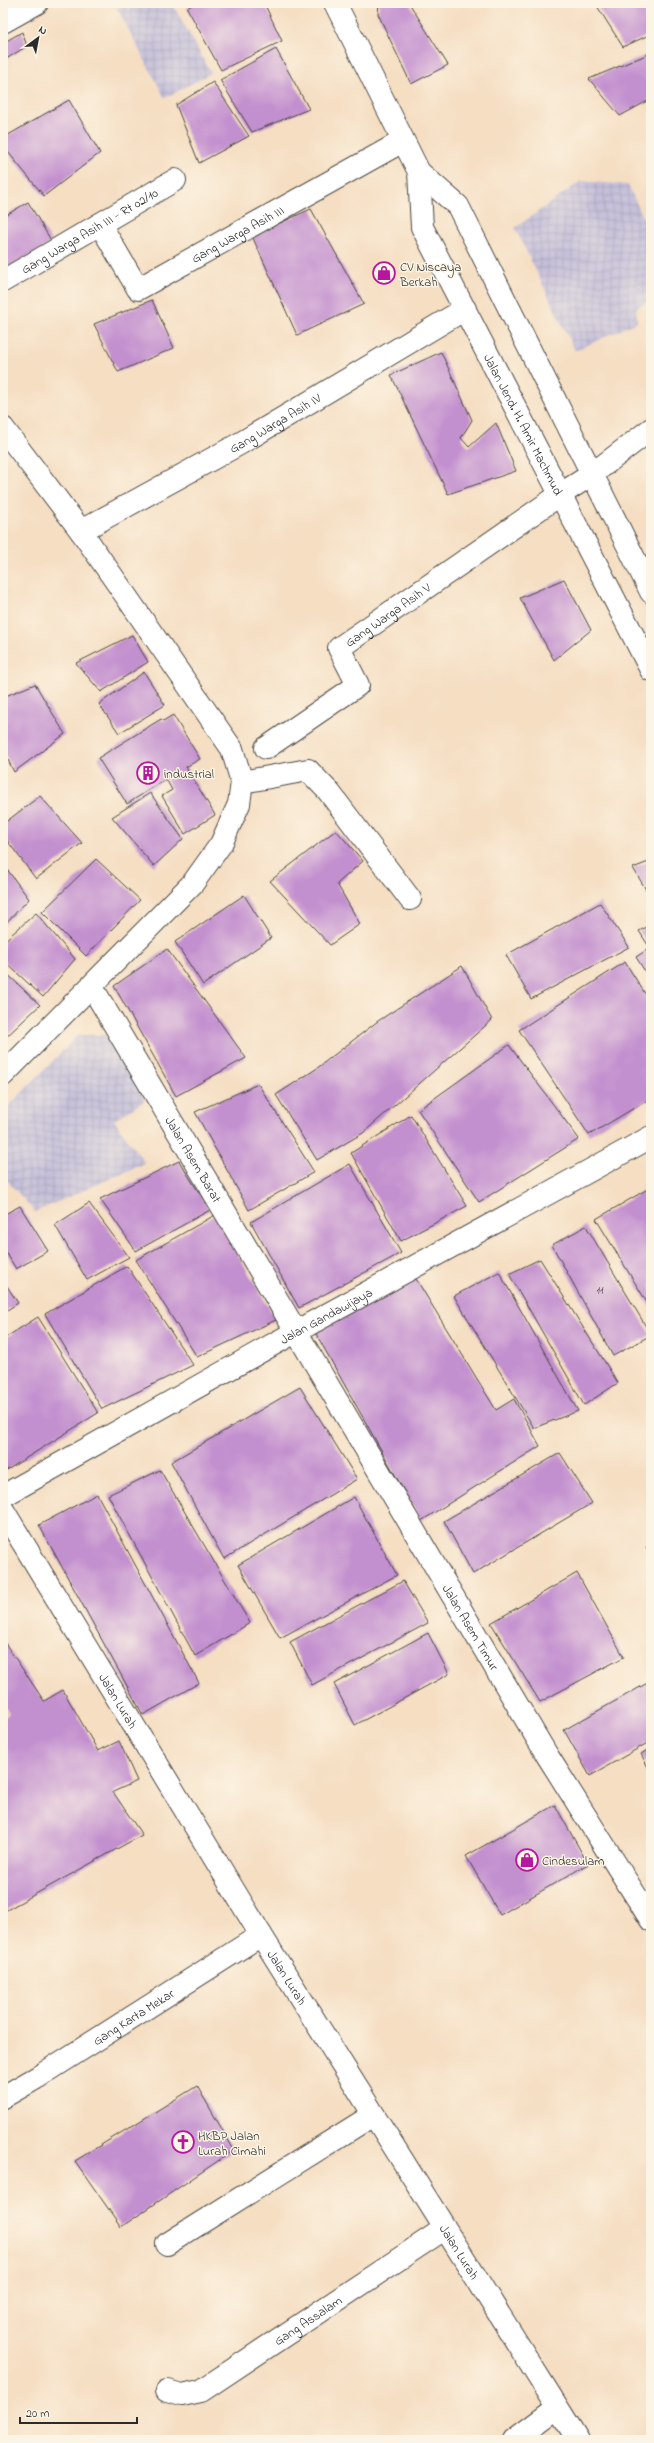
<svg xmlns="http://www.w3.org/2000/svg" width="654" height="2443" font-family="'Indie Flower',sans-serif">
  <defs>
    <pattern id="industrial-grid" width="8" height="8" patternUnits="userSpaceOnUse"><rect width="8" height="8" fill="#c5c0da"/><path d="M0 4h8M4 0v8" fill="none" stroke="#a9a5bb"/></pattern>
  </defs>
  <rect width="100%" height="100%" fill="#fcf5e5"/>
  <filter id="ink" filterUnits="userSpaceOnUse"><feTurbulence type="fractalNoise" baseFrequency=".025" numOctaves="2"/><feDisplacementMap in="SourceGraphic" scale="8" xChannelSelector="R" yChannelSelector="G"/><feConvolveMatrix kernelMatrix="1 2 1 2 8 2 1 2 1" color-interpolation-filters="sRGB"/></filter>
  <filter id="wash" filterUnits="userSpaceOnUse"><feTurbulence type="fractalNoise" baseFrequency=".012" numOctaves="4" result="noise"/><feDisplacementMap in="SourceGraphic" scale="16" xChannelSelector="R" yChannelSelector="G"/><feGaussianBlur stdDeviation="0.9" result="paint"/><feColorMatrix in="noise" values="0 0 0 0 0 0 0 0 0 0 0 0 0 0 0 0 0 1.4 0 .05"/><feComposite in="paint" operator="in"/></filter>
  <g filter="url(#wash)">
    <rect width="100%" height="100%" fill="#f5dec2"/>
    <path fill="url(#industrial-grid)" d="M126,3H172L211,73L165,98L117,8Z
      M581,181L628,185L651,234V300L636,308L637,322L575,351L515,228Z
      M78,1035H106L146,1100L114,1120L145,1163L35,1212L3,1176V1112Z"/>
    <g id="blocks">
      <path fill="#c28fcf" d="M195,3H264L282,41L221,70L187,8Z
        M379,3H409L448,65L411,84L378,14Z
        M609,3H651V34L623,47L597,6Z
        M22,32L27,46L3,61V43Z
        M276,49L309,109L252,132L220,80Z
        M651,53V99L620,116L589,79Z
        M213,82L249,136L199,163L176,105Z
        M69,100L100,153L44,196L3,146V138Z
        M28,202L52,242L3,273V217Z
        M311,209L364,304L297,335L252,236Z
        M152,300L174,348L118,372L94,324Z
        M441,352L472,420L461,438L469,447L496,423L516,471L448,494L391,375Z
        M564,579L591,630L554,660L520,598Z
        M132,635L148,662L101,692L76,663Z
        M144,672L165,705L119,733L99,704Z
        M35,684L65,734L14,772L3,750V697Z
        M173,715L200,759L186,767L215,815L185,834L162,796L172,790L166,779L127,804L98,758L161,719L163,721Z
        M150,793L183,839L154,866L112,817Z
        M40,796L82,843L36,879L3,835V824Z
        M336,830L363,861L337,884L360,924L330,945L270,881Z
        M96,859L140,900L86,956L42,912Z
        M651,861V898L633,868Z
        M3,864L29,899L3,926Z
        M244,895L271,938L203,985L175,942Z
        M600,903L629,947L531,999L506,955Z
        M36,913L75,959L43,997L3,960V942Z
        M651,925V981L636,957L650,948L639,931Z
        M167,949L246,1058L176,1096L114,986Z
        M625,962L651,1003V1098L589,1135L519,1030Z
        M462,966L492,1020L363,1133L317,1160L276,1095L316,1069L378,1021Z
        M3,970L40,1005L5,1038L3,1036Z
        M509,1045L579,1139L479,1202L418,1110Z
        M258,1084L314,1172L249,1210L195,1112Z
        M411,1115L467,1206L401,1241L351,1153Z
        M179,1161L210,1210L136,1251L100,1199Z
        M350,1164L401,1253L299,1308L251,1222Z
        M651,1187V1309L596,1219Z
        M89,1203L129,1257L87,1280L55,1225Z
        M20,1206L48,1251L16,1269L3,1247V1215Z
        M215,1215L276,1320L197,1357L136,1260Z
        M586,1226L651,1335L613,1356L552,1245Z
        M540,1259L618,1383L584,1405L509,1274Z
        M127,1266L193,1365L102,1409L45,1314Z
        M499,1272L578,1411L534,1428L454,1296Z
        M413,1274L496,1410L514,1399L540,1446L421,1521L315,1332Z
        M3,1280L18,1303L3,1313Z
        M38,1317L98,1413L7,1470L3,1464V1339Z
        M300,1387L357,1479L224,1559L171,1462Z
        M560,1453L592,1503L473,1574L444,1521Z
        M160,1470L250,1623L195,1656L108,1495Z
        M97,1494L199,1683L143,1715L39,1525Z
        M354,1497L397,1575L280,1638L238,1565Z
        M651,1544V1555L646,1547Z
        M577,1573L624,1657L540,1702L491,1623Z
        M403,1581L428,1623L312,1685L290,1642Z
        M428,1633L449,1674L355,1725L334,1684Z
        M3,1640L44,1701L63,1690L98,1751L119,1741L137,1781L113,1792L142,1835L3,1912V1718L9,1714L3,1704Z
        M651,1681V1741L590,1776L564,1730Z
        M651,1748V1773L641,1754Z
        M555,1805L588,1864L500,1915L466,1856Z
        M197,2086L234,2150L121,2227L75,2161Z"/>
    </g>
  </g>
  <g filter="url(#ink)">
    <use href="#blocks" fill-opacity="0" stroke="#494642" stroke-width="1"/>
    <g fill="none" stroke-linecap="round" stroke-linejoin="round">
      <g stroke="#494642" stroke-width="24">
        <g id="street">
          <path d="M3,22L37,3"/>
          <path id="s1" d="M100,224L138,289L403,141"/>
          <path id="s2" d="M3,281L175,180"/>
          <path d="M3,428L81,531L232,749L242,782L239,804L221,844L193,883L3,1075"/>
          <path id="s3" d="M81,531L241,443L465,309"/>
          <path id="s4" d="M266,748L358,685L339,648L561,494"/>
          <path d="M242,782L308,770L329,792L410,899"/>
          <path id="s5" d="M92,987L547,1755L651,1920"/>
          <path id="s6" d="M3,2097L38,2077L261,1935"/>
          <path d="M167,2244L373,2115"/>
          <path id="s7" d="M167,2391L182,2395L201,2391L444,2229"/>
          <path d="M514,2440L557,2408"/>
        </g>
      </g>
      <g stroke="#494642" stroke-width="24">
        <g id="secondary">
          <path id="s8" d="M3,1510L261,1935L578,2440"/>
        </g>
      </g>
      <g stroke="#494642" stroke-width="24">
        <g id="primary">
          <path d="M561,494L591,475L651,429"/>
          <path id="s9" d="M3,1496L297,1331L651,1137"/>
        </g>
      </g>
      <g stroke="#494642" stroke-width="24">
        <g id="highway">
          <path d="M335,3L419,172L458,206L651,592"/>
          <path id="s10" d="M419,172L422,227L651,670"/>
        </g>
      </g>
      <use href="#street" stroke="#fff" stroke-width="22"/>
      <use href="#secondary" stroke="#fff" stroke-width="22"/>
      <use href="#primary" stroke="#fff" stroke-width="22"/>
      <use href="#highway" stroke="#fff" stroke-width="22"/>
    </g>
  </g>
  <defs>
    <g id="shop-ring" transform="scale(1.15)"><circle r="9.5" fill="#fcf5e5" stroke="#b5179e" stroke-width="1.5"/><path d="M-5-2.5h2.3a2.7 3.5 0 0 1 5.4 0H5L5.5 6h-11ZM-1.5-2.5h3a1.5 2.3 0 0 0-3 0Z" fill="#b5179e"/></g>
    <g id="building-ring" transform="scale(1.15)"><circle r="9.5" fill="#fcf5e5" stroke="#b5179e" stroke-width="1.5"/><path d="M-4-6H4V6H1V3H-1V6H-4ZM-2.5-4.3h1.7v1.8h-1.7ZM.8-4.3h1.7v1.8H.8ZM-2.5-1h1.7V.8h-1.7ZM.8-1h1.7V.8H.8Z" fill="#b5179e"/></g>
    <g id="church-ring" transform="scale(1.15)"><circle r="9.5" fill="#fcf5e5" stroke="#b5179e" stroke-width="1.5"/><path d="M-1.2-6h2.4v3.5h3.3v2.4h-3.3V6h-2.4V-.1h-3.3v-2.4h3.3Z" fill="#b5179e"/></g>
  </defs>
  <g fill-rule="evenodd">
    <use href="#shop-ring" x="384" y="273"/>
    <use href="#building-ring" x="148" y="773"/>
    <use href="#shop-ring" x="527" y="1860"/>
    <use href="#church-ring" x="183" y="2142"/>
  </g>
  <g text-anchor="middle" stroke-width="3" stroke-linejoin="round" paint-order="stroke">
    <g font-size="11" fill="#514454">
      <text x="600" y="1294">11</text>
    </g>
    <g font-size="13" fill="#2b2b2b" stroke="#fcf5e5">
      <text dy="5" stroke="none"><textPath href="#s2" startOffset="100">Gang Warga Asih III - Rt 02/10</textPath></text>
      <text dy="5" stroke="none"><textPath href="#s1" startOffset="189">Gang Warga Asih III</textPath></text>
      <text dy="5" stroke="none"><textPath href="#s3" startOffset="222">Gang Warga Asih IV</textPath></text>
      <text dy="5" stroke="none"><textPath href="#s10" startOffset="277">Jalan Jend. H. Amir Machmud</textPath></text>
      <text dy="5" stroke="none"><textPath href="#s4" startOffset="212">Gang Warga Asih V</textPath></text>
      <text dy="5" stroke="none"><textPath href="#s5" startOffset="200">Jalan Asem Barat</textPath></text>
      <text dy="5" stroke="none"><textPath href="#s9" startOffset="370">Jalan Gandawijaya</textPath></text>
      <text dy="5" stroke="none"><textPath href="#s5" startOffset="744">Jalan Asem Timur</textPath></text>
      <text dy="5" stroke="none"><textPath href="#s8" startOffset="223">Jalan Lurah</textPath></text>
      <text dy="5" stroke="none"><textPath href="#s8" startOffset="547">Jalan Lurah</textPath></text>
      <text dy="5" stroke="none"><textPath href="#s6" startOffset="153">Gang Karta Mekar</textPath></text>
      <text dy="5" stroke="none"><textPath href="#s8" startOffset="871">Jalan Lurah</textPath></text>
      <text dy="5" stroke="none"><textPath href="#s7" startOffset="163">Gang Assalam</textPath></text>
    </g>
    <g font-size="13" fill="#2b2b2b" stroke="#fcf5e5" text-anchor="start">
      <text x="400" y="271">CV Niscaya<tspan x="400" dy="15">Berkah</tspan></text>
      <text x="164" y="778">industrial</text>
      <text x="542" y="1865">Cindesulam</text>
      <text x="198" y="2140">HKBP Jalan<tspan x="198" dy="15">Lurah Cimahi</tspan></text>
    </g>
  </g>
  <rect width="654" height="2443" fill="none" stroke="#fcf5e5" stroke-width="16"/>
  <g transform="translate(38 38) rotate(32)" stroke="#fcf5e5" stroke-width="3" paint-order="stroke">
  <path d="M0-3L7 15L0 10L-7 15Z" fill="#2b2b2b"/>
  <text y="-6" font-size="11" font-weight="bold" text-anchor="middle" fill="#2b2b2b">N</text>
  </g>
  <path d="M20 2417v6h117v-6" fill="none" stroke="#2b2b2b" stroke-width="2"/>
  <text x="26" y="2417" font-size="12" fill="#2b2b2b" stroke="#fcf5e5" stroke-width="3" paint-order="stroke">20 m</text>
</svg>
